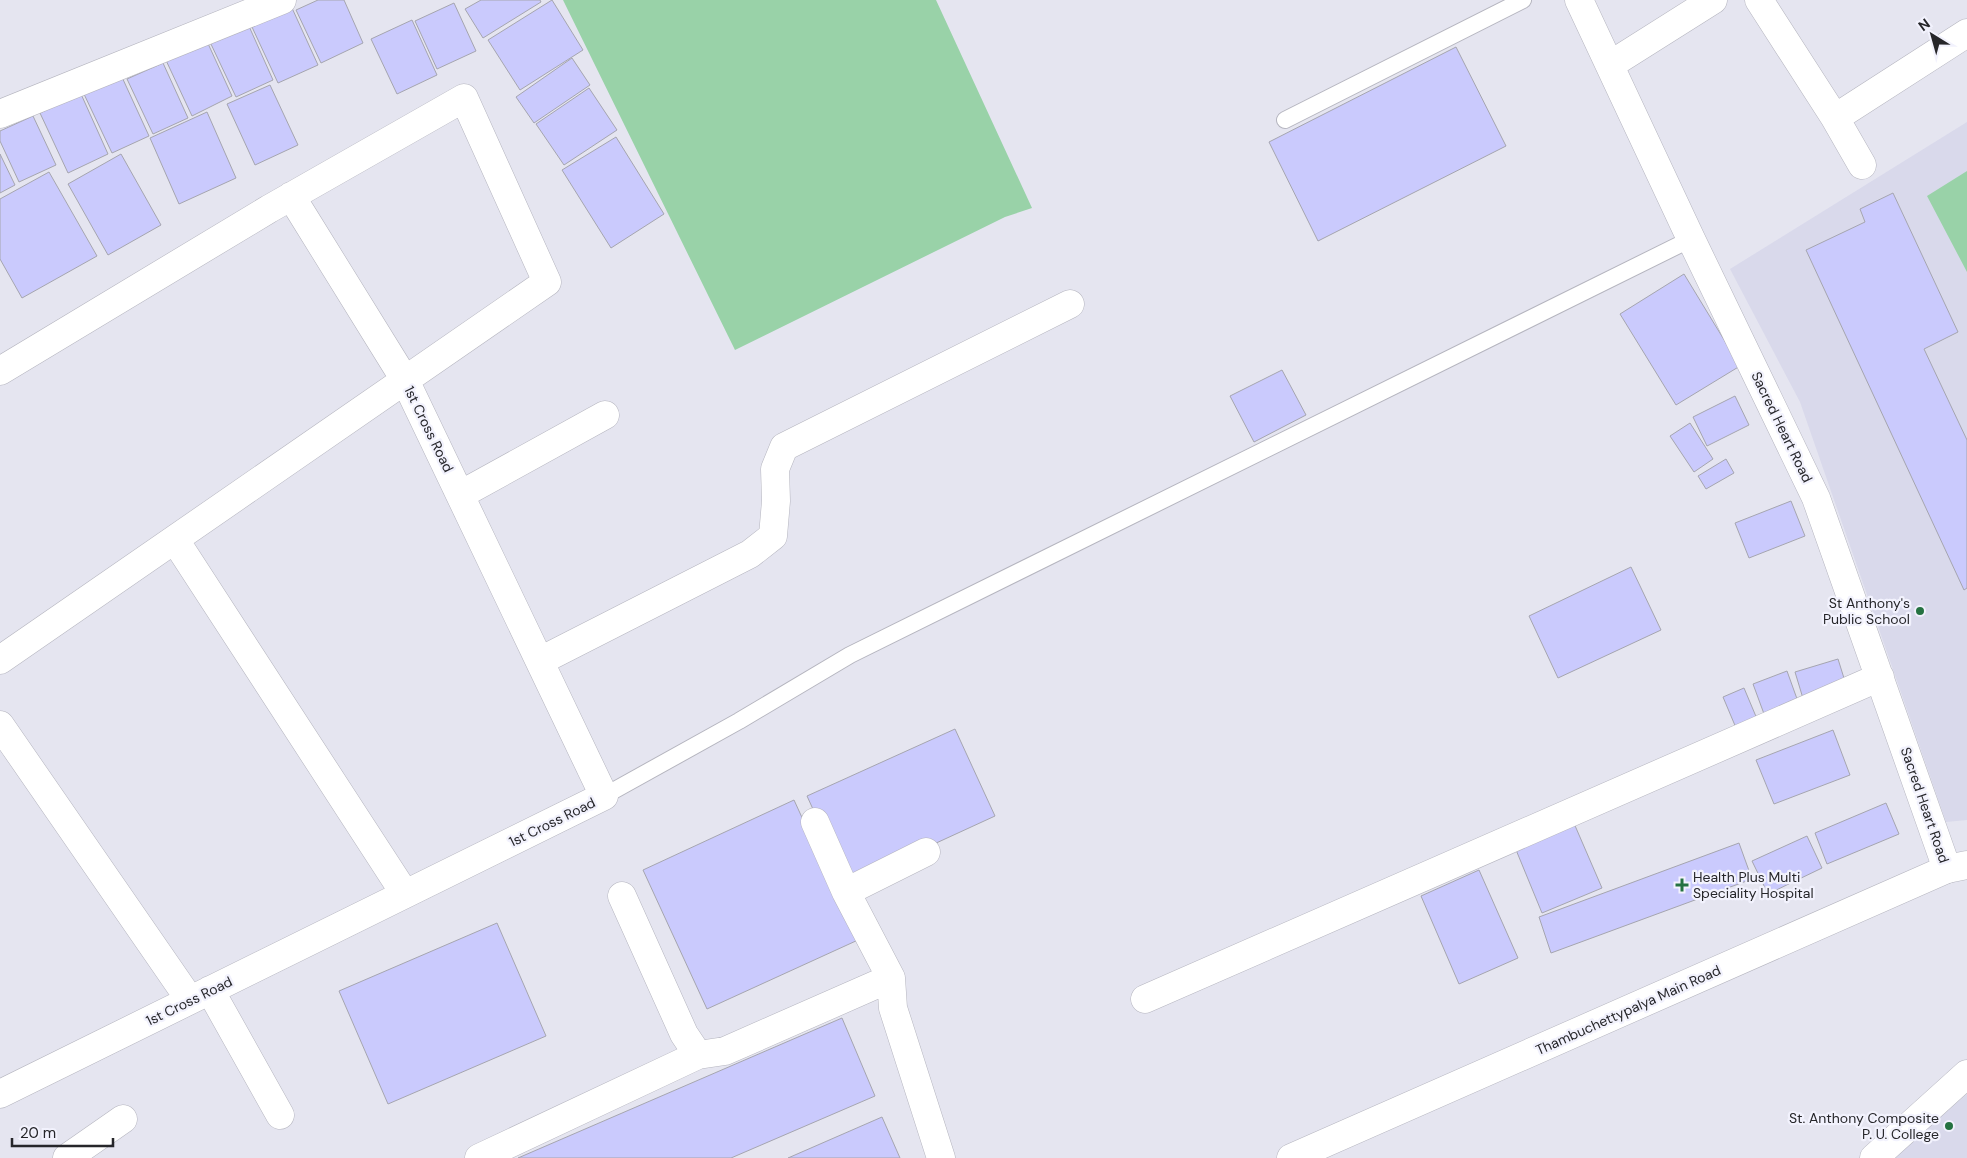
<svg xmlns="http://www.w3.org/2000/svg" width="1967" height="1158" font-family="'DM Sans',sans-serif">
  <rect width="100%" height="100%" fill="#e5e5f0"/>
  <path fill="#d9d9eb" d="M1967,122V820L1946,822L1800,402L1730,269Z
    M1967,1094V1158H1894Z"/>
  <path fill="#99d2a8" d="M563,0H936L1032,208L1005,217L735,350Z
    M1967,171V272L1927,196Z"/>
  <path fill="#cacafd" stroke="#a5a5af" d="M318,0H344L363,43L321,63L296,10Z
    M481,0H540L541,2L483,38L465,9Z
    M552,0L583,50L520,90L488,40Z
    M454,3L476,51L437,69L415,21Z
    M292,8L318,65L278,83L252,27Z
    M412,20L437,75L397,94L371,39Z
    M248,24L273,80L236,97L210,42Z
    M205,37L232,96L192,116L164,56Z
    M1456,47L1506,146L1318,241L1269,142Z
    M572,58L590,85L534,123L516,97Z
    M163,63L188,118L153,134L127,79Z
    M121,75L149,136L112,153L83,92Z
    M270,85L298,145L255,165L227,104Z
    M589,88L617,130L564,165L536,124Z
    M81,94L108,154L68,173L40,113Z
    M207,112L236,178L179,204L150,138Z
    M33,116L56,165L19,182L0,141V131Z
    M616,137L664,214L611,248L562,170Z
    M0,154L15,185L0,193Z
    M121,154L161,225L108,255L68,184Z
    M49,172L97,256L22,298L0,259V199Z
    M1893,193L1958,332L1924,349L1967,440V588L1964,590L1806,250L1865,222L1860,209Z
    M1684,274L1740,366L1676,405L1620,314Z
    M1282,370L1306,415L1254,442L1230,396Z
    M1735,396L1749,425L1707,446L1693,417Z
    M1690,423L1713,459L1694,472L1670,436Z
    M1726,459L1734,473L1706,489L1698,476Z
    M1791,501L1805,536L1749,558L1735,523Z
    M1631,567L1661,630L1558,678L1529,616Z
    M1838,659L1848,691L1805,705L1795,672Z
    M1787,671L1801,710L1767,722L1753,684Z
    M1744,688L1760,726L1739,735L1723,697Z
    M955,729L995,816L847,884L807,796Z
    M1833,730L1850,775L1774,804L1756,760Z
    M794,800L858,940L707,1009L643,870Z
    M1886,803L1899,834L1827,864L1815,833Z
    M1573,821L1602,888L1542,913L1514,845Z
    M1807,836L1822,868L1768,894L1752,861Z
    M1739,843L1752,879L1551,953L1539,917Z
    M1479,870L1518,958L1459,984L1421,896Z
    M497,923L546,1036L388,1104L339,991Z
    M842,1018L875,1096L731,1158H518Z
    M882,1117L900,1158H788Z"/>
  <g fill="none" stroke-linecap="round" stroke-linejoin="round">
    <g stroke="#b5b5bf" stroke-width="18">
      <path id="lane" d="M1285,120L1523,0
        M604,796L739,721L850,655L1691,239"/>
    </g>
    <g stroke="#b5b5bf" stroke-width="29">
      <path id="street" d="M1579,0L1691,239L1816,498L1947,869
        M1759,0L1835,118L1967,33
        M1610,65L1713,0
        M0,114L282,0
        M1835,118L1862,165
        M0,371L269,209L464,98L547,282L0,660
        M460,495L605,415
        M175,540L405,894
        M540,661L750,554L773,536L776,501L775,469L784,447L1070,304
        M0,725L190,1000
        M815,822L846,892L891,978L893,1008L941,1158
        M846,892L926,852
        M622,896L684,1034L698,1055
        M210,990L280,1115
        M1145,999L1880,677
        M0,1094L604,796L405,380L291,196
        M67,1158L123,1119
        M479,1158L698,1055L725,1051L891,978
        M1874,1158L1967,1074"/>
    </g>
    <g stroke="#b5b5bf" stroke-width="29">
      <path id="secondary" d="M1291,1158L1947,869L1967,865"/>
    </g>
    <use href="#lane" stroke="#fff" stroke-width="16"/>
    <use href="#street" stroke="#fff" stroke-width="28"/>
    <use href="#secondary" stroke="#fff" stroke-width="28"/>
  </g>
  <g fill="#257241" stroke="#f2f2fd" stroke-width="2">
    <circle cx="1920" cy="611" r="5"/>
    <path d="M1679.5 877.5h5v5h5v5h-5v5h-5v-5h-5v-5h5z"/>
    <circle cx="1949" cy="1126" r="5"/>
  </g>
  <g text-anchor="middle" stroke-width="4.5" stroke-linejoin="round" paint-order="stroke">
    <g font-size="14" fill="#26262a" stroke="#f2f2fd">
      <text transform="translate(1782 427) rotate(64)" y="5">Sacred Heart Road</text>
      <text transform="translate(429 429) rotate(64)" y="5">1st Cross Road</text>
      <text transform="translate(1925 805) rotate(71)" y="5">Sacred Heart Road</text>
      <text transform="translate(552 822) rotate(-26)" y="5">1st Cross Road</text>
      <text transform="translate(189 1001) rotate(-26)" y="5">1st Cross Road</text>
      <text transform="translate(1628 1010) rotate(-24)" y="5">Thambuchettypalya Main Road</text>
    </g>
    <g font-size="14" fill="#26262a" stroke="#f2f2fd" text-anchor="end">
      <text x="1910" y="608">St Anthony's<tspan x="1910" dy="16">Public School</tspan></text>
      <text x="1693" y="882" text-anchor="start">Health Plus Multi<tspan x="1693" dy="16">Speciality Hospital</tspan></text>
      <text x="1939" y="1123">St. Anthony Composite<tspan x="1939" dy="16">P. U. College</tspan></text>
    </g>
  </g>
  <g transform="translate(1932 35) rotate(323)" stroke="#f2f2fd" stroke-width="4" paint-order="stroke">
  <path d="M0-4L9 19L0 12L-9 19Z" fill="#26262a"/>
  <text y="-8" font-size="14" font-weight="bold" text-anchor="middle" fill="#26262a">N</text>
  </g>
  <path d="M12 1138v8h101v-8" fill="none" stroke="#26262a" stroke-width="2.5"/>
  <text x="20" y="1138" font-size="15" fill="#26262a" stroke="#f2f2fd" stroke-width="4" paint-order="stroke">20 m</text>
</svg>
